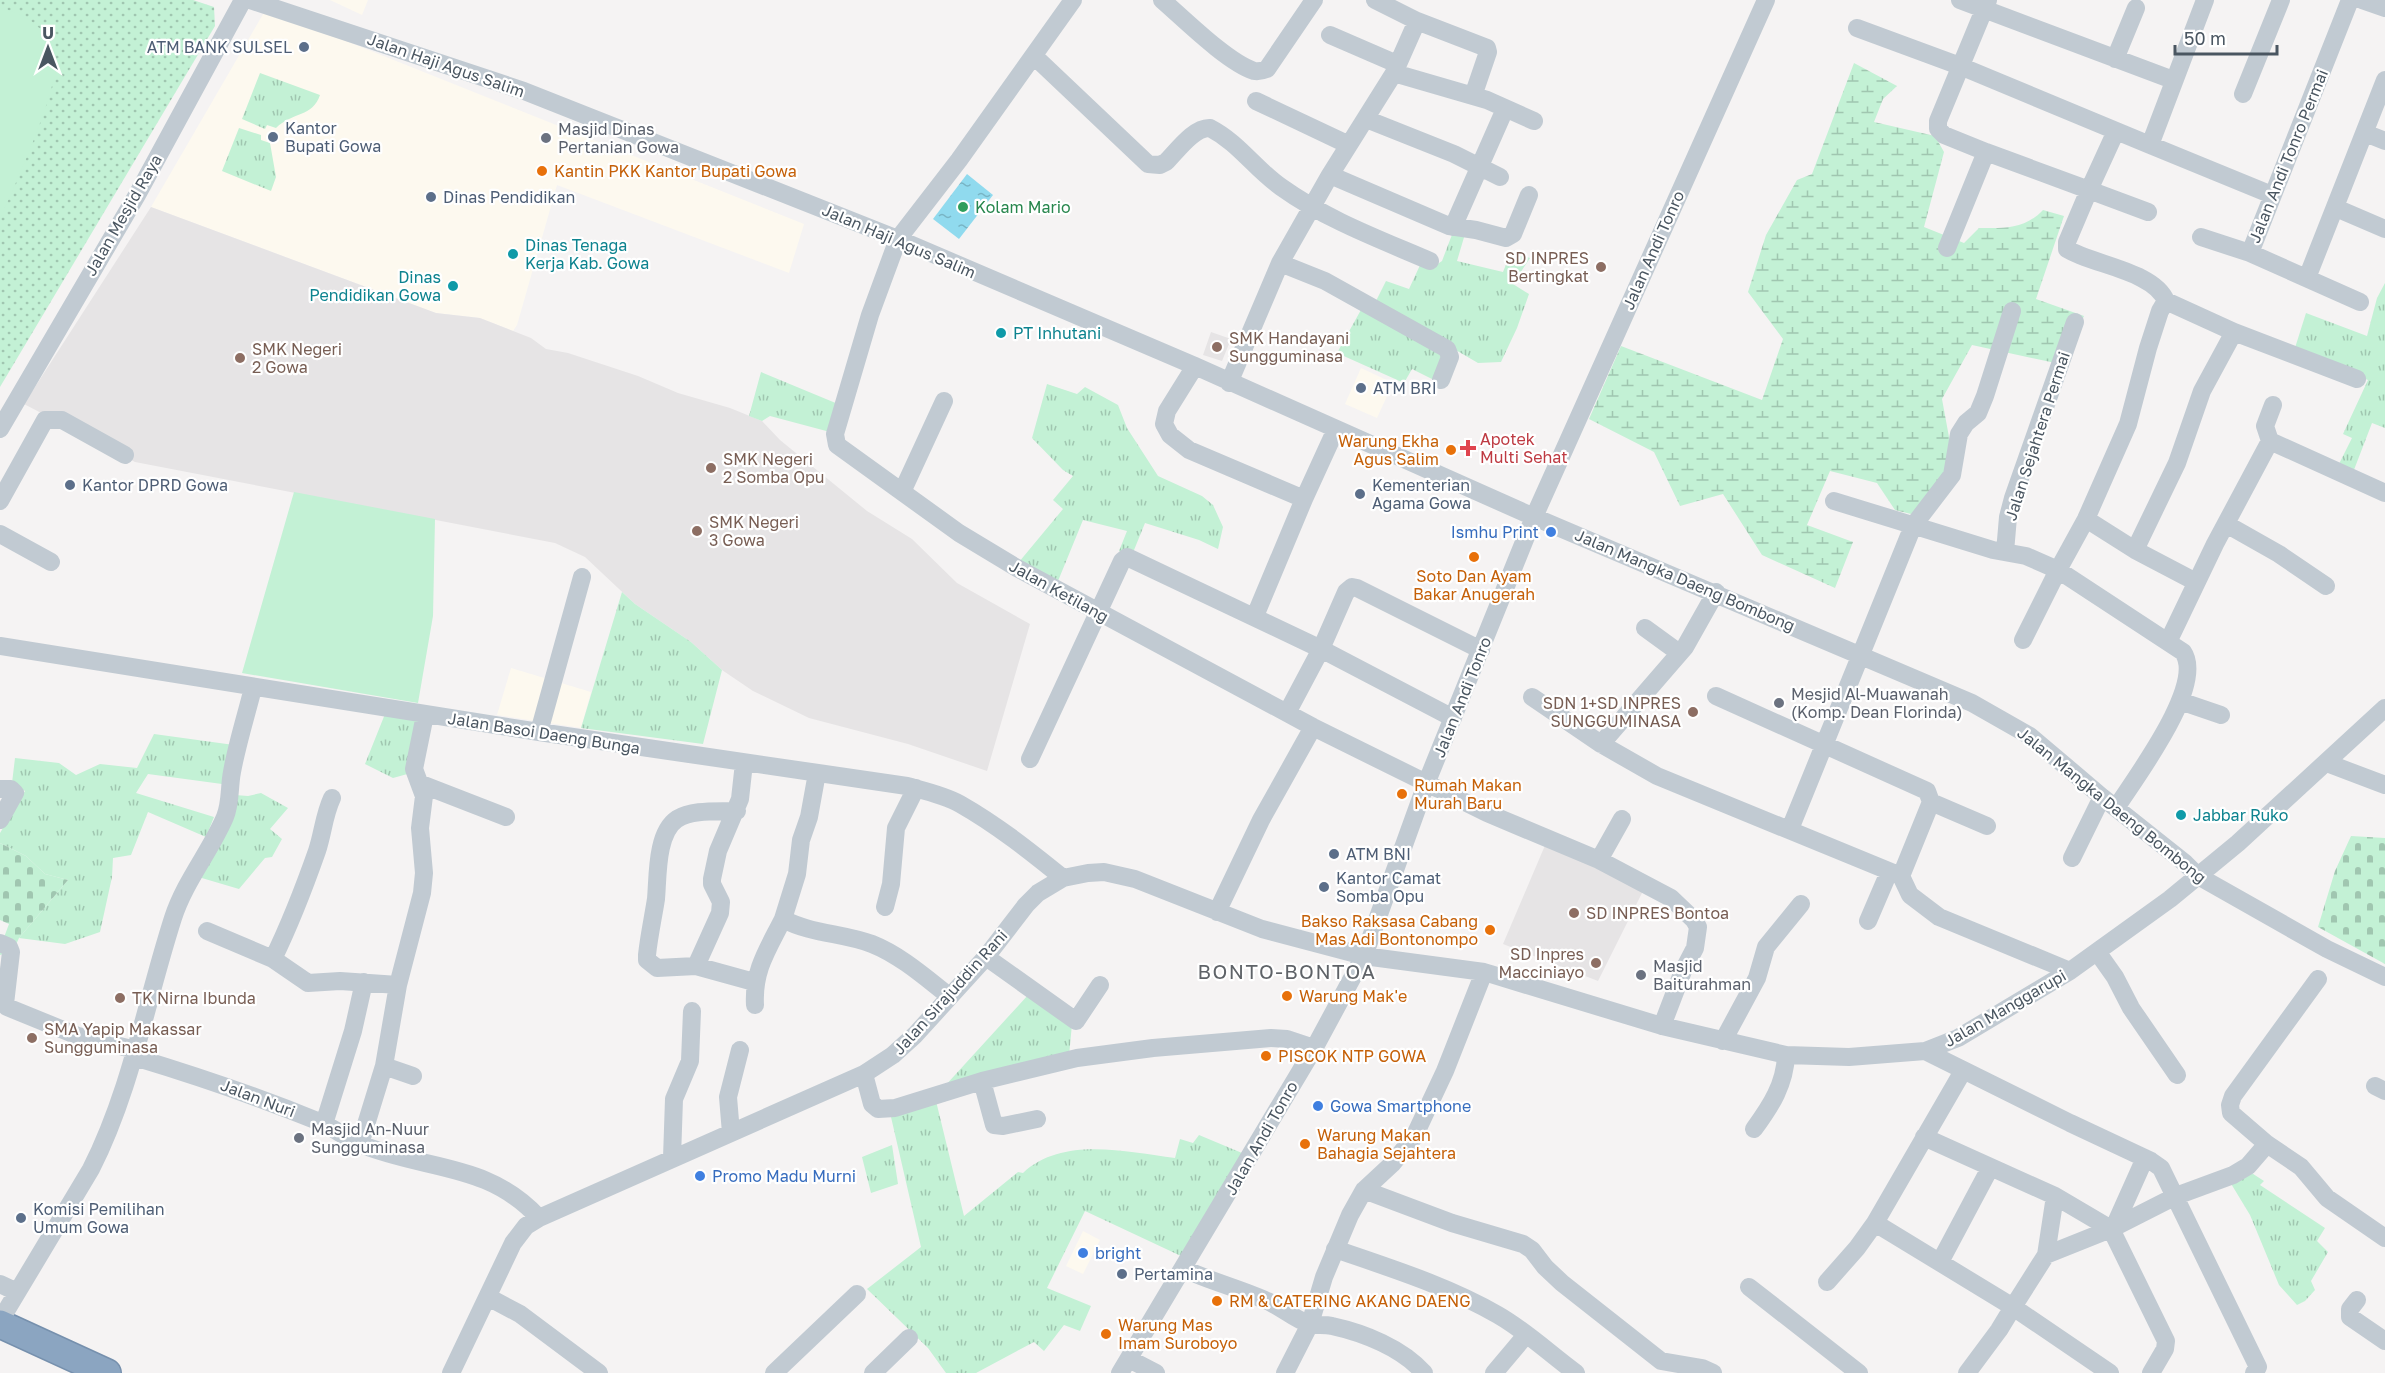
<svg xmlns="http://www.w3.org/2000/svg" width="2385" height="1373" font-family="'Golos Text',sans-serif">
  <defs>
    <pattern id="grass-tufts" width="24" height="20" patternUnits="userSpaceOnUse" patternTransform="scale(1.5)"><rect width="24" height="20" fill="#c3f1d5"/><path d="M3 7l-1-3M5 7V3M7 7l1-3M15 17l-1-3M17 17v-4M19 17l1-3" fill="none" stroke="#a0c6b0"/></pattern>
    <pattern id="wetland-marsh" width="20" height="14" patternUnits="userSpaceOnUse" patternTransform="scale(1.5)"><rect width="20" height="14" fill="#c3f1d5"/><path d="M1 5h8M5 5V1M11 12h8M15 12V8" fill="none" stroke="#a0c6b0"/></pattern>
    <pattern id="cemetery-stones" width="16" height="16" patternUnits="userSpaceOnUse" patternTransform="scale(1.5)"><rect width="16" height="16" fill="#c3f1d5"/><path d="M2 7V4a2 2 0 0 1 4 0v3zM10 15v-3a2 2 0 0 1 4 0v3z" fill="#a0c6b0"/></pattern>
    <pattern id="park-dots" width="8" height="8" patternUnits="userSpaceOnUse" patternTransform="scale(1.5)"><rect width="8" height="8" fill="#c3f1d5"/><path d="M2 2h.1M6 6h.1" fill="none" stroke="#a0c6b0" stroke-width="1.8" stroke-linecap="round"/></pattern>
    <pattern id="water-ripples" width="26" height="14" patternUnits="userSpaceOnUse" patternTransform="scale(1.5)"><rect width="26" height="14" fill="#90daee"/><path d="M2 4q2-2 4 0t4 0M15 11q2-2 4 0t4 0" fill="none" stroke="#78b4c4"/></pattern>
  </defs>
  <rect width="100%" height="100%" fill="#f5f3f3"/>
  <path fill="#fdf9ef" d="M330,0H368L362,15Z
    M266,9L804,224L789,273L557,185L517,325L513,331L480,318L436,313L151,207Z
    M1361,368L1393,383L1377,418L1345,404Z
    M511,668L591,692L581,728L497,715Z
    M1083,1231L1100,1240L1083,1274L1066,1266Z"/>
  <path fill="#e6e4e5" d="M151,207L436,313L480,318L531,338L546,349L568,353L638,376L678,393L730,408L762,421L780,440L867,511L912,539L957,583L1030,624L987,771L908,744L809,718L753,691L722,670L691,642L635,604L585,557L555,543L135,462L24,404Z
    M1211,332L1231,339L1222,361L1203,355Z
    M1549,836L1647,883L1598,981L1503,944Z"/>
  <path fill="url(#grass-tufts)" d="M260,73L320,95C313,117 292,112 276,128L267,125L265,129L242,119Z
    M239,128L261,135V140L270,143L276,177L271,191L222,171Z
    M1453,232L1465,234L1457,261L1503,272L1511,252L1530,258L1513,284L1529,294L1517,328L1501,362L1478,363L1375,303L1386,281L1409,289L1421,263L1433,267L1442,261Z
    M2385,283V428L2372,423L2352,475L2337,468L2352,438L2343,434L2368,380L2294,351L2306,313L2367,336L2377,298Z
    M1362,308L1445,354L1434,380L1412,369L1404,383L1337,353Z
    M761,372L838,404L830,432L770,416L762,421L749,416Z
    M1047,384L1077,394L1085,387L1118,405L1127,428L1158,476L1202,496L1213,505L1223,527L1218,549L1199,540L1145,523L1132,555L1119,551L1127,531L1083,520L1058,581L1019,562L1063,509L1053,500L1073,476L1063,470L1032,438Z
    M622,592L635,604L691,642L722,670L703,744L581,728Z
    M385,714L421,717L411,773L393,778L365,764Z
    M154,734L234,745L222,784L148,774L136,793L214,817L206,837L148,812L131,855L113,858L112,877L100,932L65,944L19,938L68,880L45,874L26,856L0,843V833L25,791L12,783L15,758L59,763L76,775L100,764L137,768Z
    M261,793L288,808L270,829L282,839L272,857L265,858L239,889L195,876L235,795L248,796Z
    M1028,995L1072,1024L1069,1056L944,1087Z
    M936,1101L964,1216L1018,1172L1023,1173C1063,1136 1126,1152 1175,1158L1180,1139L1193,1143L1199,1135L1242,1153L1181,1256L1085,1211L1047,1288L1091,1306L1080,1331L1064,1325L1044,1351L1034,1342L976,1373H946L928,1348L867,1289L921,1247L891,1117Z
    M892,1145L898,1184L871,1193L862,1157Z
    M2247,1170L2264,1181L2260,1185L2325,1228L2317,1241L2328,1252L2311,1281L2315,1290L2305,1301L2297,1305L2279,1285L2250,1215L2230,1182Z"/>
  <path fill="url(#wetland-marsh)" d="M1854,63L1897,86L1883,99L1874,122L1935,136L1944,152L1924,227L1964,243L1979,228C2004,228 2024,230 2043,210L2064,216L2036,299L2084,316L2060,364L1972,345L1942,399L1956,475L1911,514L1895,510L1877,483L1830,471L1807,525L1853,542L1835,588L1762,555L1723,494L1680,506L1654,452L1589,419L1621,346L1762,400L1783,339L1748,292L1766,235L1797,180L1812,174Z"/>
  <path fill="url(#cemetery-stones)" d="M2351,836L2385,838V964L2318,927L2335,871Z
    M0,843L26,856L45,874L68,880L19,938L13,951L0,955V948L9,924L0,920Z"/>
  <path fill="url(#park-dots)" d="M0,0H193L214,7L215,26L0,387Z"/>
  <path fill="#c3f1d5" d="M0,8C24,13 47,28 55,53C64,79 13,190 0,219Z
    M294,492L435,519L433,616L418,703L242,673Z"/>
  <path fill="url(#water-ripples)" d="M967,174L993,195L959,239L933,219Z"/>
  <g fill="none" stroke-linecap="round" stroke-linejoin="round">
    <g stroke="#7690ad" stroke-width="30">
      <path id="highway" d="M0,1324L107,1373"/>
    </g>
    <path stroke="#c1cad2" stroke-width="18" d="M250,0L524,91L898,239L1195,366L1534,517L1972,703L2030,736L2102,797L2185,863L2198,876L2327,949L2385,977
      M1073,0L959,160L898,239L870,315L835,434L837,445L959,533L1017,568L1313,727L1487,813L1599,860L1671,898L1694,920L1698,927L1695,948L1683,971L1662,1026
      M1162,0C1184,19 1227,62 1254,71C1259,72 1262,71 1267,69L1314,0
      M1960,0L2173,80
      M1988,0L1938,121V129L1944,135L1986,152L2089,190L2116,131
      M2350,0L2250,253L2360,302
      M2362,0L2385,8
      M1417,21L1487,48L1488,52L1473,96
      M1857,28L1960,66L2150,145L2205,0
      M1330,35L1397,64
      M1034,56L1148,164L1160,165L1166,162C1177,151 1194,127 1210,128C1239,143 1255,169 1281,187C1327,220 1379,239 1430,261
      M2115,59L2136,8
      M1394,73L1487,100L1534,121
      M2243,94L2281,0
      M1256,101L1349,145
      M1366,119L1454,154L1500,177
      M2365,133L2385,141
      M2150,145L2272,195
      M1330,175L1449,226L1476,230L1506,238L1513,234L1529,195
      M2336,208L2385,229
      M2148,212L2089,190L2067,242V249C2093,265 2154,271 2166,301
      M1453,227L1505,109
      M2201,237L2250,253
      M1947,248L1986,152
      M1280,263L1325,281L1447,349L1450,357L1441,380
      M2307,278L2385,80
      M2234,332L2357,379
      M1195,366L1167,411L1164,424L1170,435L1189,450L1304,499
      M1229,383L1280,263L1330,175L1394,73L1417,21L1375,0
      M0,429L137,195L243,0
      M2270,441L2265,426L2273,405
      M902,492L944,401
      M0,501L45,420H62L125,455
      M1834,501L1993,550L2026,556L2058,570L2023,640
      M2086,519L2135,550L2196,582
      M2226,524L2279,554L2326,586
      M0,534L51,562
      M2005,552L2008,517L2013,498L2075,322
      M1255,616L1304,499L1336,429
      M1645,628L1678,652
      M2168,642L2215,544L2270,441L2385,493
      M0,646L539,732L907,786C925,791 944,795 960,804C997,825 1031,852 1063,878
      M1716,696L1927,791L1931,802L1901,876
      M1532,697L1601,744L1657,776L1901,876L1910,895L1939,917L2070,971
      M2180,701L2221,715
      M1287,713L1321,649L1346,592L1352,587L1357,588L1481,650
      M539,732L582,577
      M1601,744L1685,647L1716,592
      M1030,759L1122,561L1127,557L1321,649L1453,718
      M2327,763L2385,785
      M817,773L809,817L801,840L797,874L783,919C811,934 843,933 872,944C900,955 926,978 949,996
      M421,784L506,817
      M0,789H11L15,793L0,820
      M1931,802L1987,826
      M2116,808C2135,778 2206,685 2183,652L2058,570L2086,519L2128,424L2148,348L2160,311L2166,301L2234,332L2202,391L2177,463L2135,550
      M737,811C719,812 693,809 677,819C656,833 658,877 656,899C653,918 649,936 647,955V960L657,968L696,966L754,982
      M1790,829L1913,526L1952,475L1959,434L1966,423L1978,413L1985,396L2012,311
      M2072,858L2102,797
      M1599,860L1622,819
      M885,907L891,884L896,828L916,788
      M1217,912L1261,820L1313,727
      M1868,921L1889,872
      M207,931L273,959L308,983L340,981L398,985
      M0,943L9,947L11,952L5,1004L7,1007L78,1036L136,1050
      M2098,953L2115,977L2131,1008L2177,1075
      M986,957L1076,1021L1100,985
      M273,959C290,924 304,888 317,851C323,833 324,815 332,798
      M696,966L720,913L721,902L712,884V879L718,851L740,799L744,763
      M2318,979L2233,1096L2230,1105L2231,1113L2267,1144L2301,1167L2327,1198L2385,1238
      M755,1005C753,970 768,949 783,919
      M1723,1041L1757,978L1766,947L1801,904
      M1925,1051L2070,1123L2151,1161L2161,1168L2258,1367L2254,1373
      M134,1057C197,1076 259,1097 320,1122C334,1128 346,1138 360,1144C426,1171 488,1162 539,1218
      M384,1066L413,1076
      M1963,1071L1875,1223L2013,1307L2046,1255
      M864,1074L872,1104L878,1109L895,1108L982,1081L994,1125L1003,1126L1037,1119
      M982,1081L1077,1058L1153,1048L1271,1038L1287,1039L1314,1048
      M2375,1086L2385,1091
      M324,1124L353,1031L364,982
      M1754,1129C1771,1106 1785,1084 1786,1055
      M731,1133L728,1097L740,1050
      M1924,1137L2055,1196L2111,1229L2176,1196L2233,1175L2248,1166L2267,1144
      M360,1144L384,1066L398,985L422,893L424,873L420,828L424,796L414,769L425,715
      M672,1158L674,1099L690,1061L692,1011
      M1364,1190L1452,1223L1523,1244L1532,1250L1545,1267L1562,1283L1661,1361L1702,1368L1713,1373
      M2055,1196L2046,1255L2111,1229L2166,1341L2165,1349L2151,1373
      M2115,1225L2145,1158
      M1335,1249C1390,1268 1448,1286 1498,1315C1526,1331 1550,1354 1576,1373
      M1940,1262L1990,1168
      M1184,1269C1210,1281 1238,1288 1265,1300C1280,1306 1294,1319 1309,1324C1316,1326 1324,1324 1332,1326C1364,1333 1402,1348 1424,1373
      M1827,1282L1857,1248L1875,1223
      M0,1284L17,1292
      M1749,1287L1859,1373
      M488,1297L520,1314L599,1373
      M2357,1300L2350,1309V1317L2385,1341
      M0,1321L91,1169C131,1090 146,1002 173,918C185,881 210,852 225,817C231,802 229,787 232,772C237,744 246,716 253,688
      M1129,1359L1156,1373
      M451,1373L513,1243L526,1226L539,1218L864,1074L893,1055L915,1035L986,957L1026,905L1038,893L1063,878L1088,873L1104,872L1135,879L1262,929L1364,956L1484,972L1662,1026L1786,1055L1849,1057L1925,1051L1958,1038L2070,971L2170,899L2238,843L2385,708
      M774,1373L857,1294
      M873,1373L909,1338
      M1120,1373L1316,1045L1364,956L1426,784L1534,517L1766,0
      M1285,1373L1310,1324L1324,1277L1350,1215L1364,1190L1392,1164L1414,1137L1445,1071L1484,972
      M1494,1373L1526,1335
      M1967,1373L1999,1330L2013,1307L2110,1373"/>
    <use href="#highway" stroke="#8ba5c1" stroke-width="27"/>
  </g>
  <g fill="#5c6f8a" stroke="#fff" stroke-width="2">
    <circle cx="304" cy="47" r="6"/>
    <circle cx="273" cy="137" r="6"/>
    <circle cx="431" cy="197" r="6"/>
    <circle cx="1361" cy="388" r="6"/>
    <circle cx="70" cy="485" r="6"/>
    <circle cx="1360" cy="494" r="6"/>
    <circle cx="1334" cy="854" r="6"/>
    <circle cx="1324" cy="887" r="6"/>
    <circle cx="21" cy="1218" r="6"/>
    <circle cx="1122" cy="1274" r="6"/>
  </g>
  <g fill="#6b7280" stroke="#fff" stroke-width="2">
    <circle cx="546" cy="138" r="6"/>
    <circle cx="1779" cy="703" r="6"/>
    <circle cx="1641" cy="975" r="6"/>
    <circle cx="299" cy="1138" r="6"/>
  </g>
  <g fill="#e8710a" stroke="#fff" stroke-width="2">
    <circle cx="542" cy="171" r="6"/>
    <circle cx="1451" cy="450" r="6"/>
    <circle cx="1474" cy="557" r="6"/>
    <circle cx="1402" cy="794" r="6"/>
    <circle cx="1490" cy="930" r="6"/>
    <circle cx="1287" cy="996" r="6"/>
    <circle cx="1266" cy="1056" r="6"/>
    <circle cx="1305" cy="1144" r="6"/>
    <circle cx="1217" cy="1301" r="6"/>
    <circle cx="1106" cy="1334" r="6"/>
  </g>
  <circle fill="#2e9e5b" stroke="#fff" stroke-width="2" cx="963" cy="207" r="6"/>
  <g fill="#0f9aa8" stroke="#fff" stroke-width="2">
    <circle cx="513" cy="254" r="6"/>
    <circle cx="453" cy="286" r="6"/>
    <circle cx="1001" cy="333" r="6"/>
    <circle cx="2181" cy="815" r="6"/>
  </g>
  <g fill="#8d6e63" stroke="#fff" stroke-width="2">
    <circle cx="1601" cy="267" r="6"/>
    <circle cx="1217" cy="347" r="6"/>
    <circle cx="240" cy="358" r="6"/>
    <circle cx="711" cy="468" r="6"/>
    <circle cx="697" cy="531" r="6"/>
    <circle cx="1693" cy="712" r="6"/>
    <circle cx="1574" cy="913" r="6"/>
    <circle cx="1596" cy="963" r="6"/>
    <circle cx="120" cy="998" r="6"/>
    <circle cx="32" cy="1038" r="6"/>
  </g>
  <path fill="#e0444e" stroke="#fff" stroke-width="2" d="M1465 439h6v6h6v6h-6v6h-6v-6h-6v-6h6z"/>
  <g fill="#3f7fe0" stroke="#fff" stroke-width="2">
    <circle cx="1551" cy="532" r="6"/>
    <circle cx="1318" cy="1106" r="6"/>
    <circle cx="700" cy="1176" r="6"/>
    <circle cx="1083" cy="1253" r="6"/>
  </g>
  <g text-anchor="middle" stroke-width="4.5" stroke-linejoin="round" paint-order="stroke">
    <g font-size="16" fill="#4e5e75" stroke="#fff" text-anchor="start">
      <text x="292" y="53" text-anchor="end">ATM BANK SULSEL</text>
      <text x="285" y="134">Kantor<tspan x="285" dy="18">Bupati Gowa</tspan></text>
      <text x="443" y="203">Dinas Pendidikan</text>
      <text x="1373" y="394">ATM BRI</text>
      <text x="82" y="491">Kantor DPRD Gowa</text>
      <text x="1372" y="491">Kementerian<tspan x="1372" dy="18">Agama Gowa</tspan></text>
      <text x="1346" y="860">ATM BNI</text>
      <text x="1336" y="884">Kantor Camat<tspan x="1336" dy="18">Somba Opu</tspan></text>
      <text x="33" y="1215">Komisi Pemilihan<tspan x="33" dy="18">Umum Gowa</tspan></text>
      <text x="1134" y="1280">Pertamina</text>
    </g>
    <g font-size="16" fill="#4a5661" stroke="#fff">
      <text transform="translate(446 65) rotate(19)" y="6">Jalan Haji Agus Salim</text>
      <text transform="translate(2288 156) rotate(-68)" y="6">Jalan Andi Tonro Permai</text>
      <text transform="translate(123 215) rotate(-60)" y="6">Jalan Mesjid Raya</text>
      <text transform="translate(899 241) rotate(23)" y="6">Jalan Haji Agus Salim</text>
      <text transform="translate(1653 250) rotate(-66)" y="6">Jalan Andi Tonro</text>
      <text transform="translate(2037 436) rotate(-72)" y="6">Jalan Sejahtera Permai</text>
      <text transform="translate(1685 580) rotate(23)" y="6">Jalan Mangka Daeng Bombong</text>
      <text transform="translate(1059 591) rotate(29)" y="6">Jalan Ketilang</text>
      <text transform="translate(1462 697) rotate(-68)" y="6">Jalan Andi Tonro</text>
      <text transform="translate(544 733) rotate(9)" y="6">Jalan Basoi Daeng Bunga</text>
      <text transform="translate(2112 805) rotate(39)" y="6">Jalan Mangka Daeng Bombong</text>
      <text transform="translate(950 992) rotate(-48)" y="6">Jalan Sirajuddin Rani</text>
      <text transform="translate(2005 1008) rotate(-30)" y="6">Jalan Manggarupi</text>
      <text transform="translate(258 1098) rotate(21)" y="6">Jalan Nuri</text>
      <text transform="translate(1261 1138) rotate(-60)" y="6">Jalan Andi Tonro</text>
    </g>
    <g font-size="16" fill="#5b616d" stroke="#fff" text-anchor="start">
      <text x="558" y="135">Masjid Dinas<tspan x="558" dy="18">Pertanian Gowa</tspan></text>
      <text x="1791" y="700">Mesjid Al-Muawanah<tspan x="1791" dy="18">(Komp. Dean Florinda)</tspan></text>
      <text x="1653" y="972">Masjid<tspan x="1653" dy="18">Baiturahman</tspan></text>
      <text x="311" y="1135">Masjid An-Nuur<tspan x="311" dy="18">Sungguminasa</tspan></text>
    </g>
    <g font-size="16" fill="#c56008" stroke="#fff" text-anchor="start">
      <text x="554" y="177">Kantin PKK Kantor Bupati Gowa</text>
      <text x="1439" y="447" text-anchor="end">Warung Ekha<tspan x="1439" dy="18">Agus Salim</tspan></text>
      <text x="1474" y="582" text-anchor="middle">Soto Dan Ayam<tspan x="1474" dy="18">Bakar Anugerah</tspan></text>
      <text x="1414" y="791">Rumah Makan<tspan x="1414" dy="18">Murah Baru</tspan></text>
      <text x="1478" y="927" text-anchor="end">Bakso Raksasa Cabang<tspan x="1478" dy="18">Mas Adi Bontonompo</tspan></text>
      <text x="1299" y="1002">Warung Mak'e</text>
      <text x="1278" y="1062">PISCOK NTP GOWA</text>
      <text x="1317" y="1141">Warung Makan<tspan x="1317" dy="18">Bahagia Sejahtera</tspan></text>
      <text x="1229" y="1307">RM &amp; CATERING AKANG DAENG</text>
      <text x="1118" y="1331">Warung Mas<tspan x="1118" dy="18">Imam Suroboyo</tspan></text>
    </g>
    <g font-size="16" fill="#27864d" stroke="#fff" text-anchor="start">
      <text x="975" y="213">Kolam Mario</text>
    </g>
    <g font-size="16" fill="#0d838f" stroke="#fff" text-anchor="start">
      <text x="525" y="251">Dinas Tenaga<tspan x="525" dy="18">Kerja Kab. Gowa</tspan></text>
      <text x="441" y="283" text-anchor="end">Dinas<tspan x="441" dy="18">Pendidikan Gowa</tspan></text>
      <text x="1013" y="339">PT Inhutani</text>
      <text x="2193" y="821">Jabbar Ruko</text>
    </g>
    <g font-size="16" fill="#785e54" stroke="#fff" text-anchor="start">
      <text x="1589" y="264" text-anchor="end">SD INPRES<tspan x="1589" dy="18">Bertingkat</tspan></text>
      <text x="1229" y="344">SMK Handayani<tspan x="1229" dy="18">Sungguminasa</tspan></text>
      <text x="252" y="355">SMK Negeri<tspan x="252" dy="18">2 Gowa</tspan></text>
      <text x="723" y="465">SMK Negeri<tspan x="723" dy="18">2 Somba Opu</tspan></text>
      <text x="709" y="528">SMK Negeri<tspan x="709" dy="18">3 Gowa</tspan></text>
      <text x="1681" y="709" text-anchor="end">SDN 1+SD INPRES<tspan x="1681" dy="18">SUNGGUMINASA</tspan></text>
      <text x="1586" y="919">SD INPRES Bontoa</text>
      <text x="1584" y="960" text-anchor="end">SD Inpres<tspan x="1584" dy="18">Macciniayo</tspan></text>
      <text x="132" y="1004">TK Nirna Ibunda</text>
      <text x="44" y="1035">SMA Yapip Makassar<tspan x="44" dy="18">Sungguminasa</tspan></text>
    </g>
    <g font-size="16" fill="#be3a42" stroke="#fff" text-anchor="start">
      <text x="1480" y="445">Apotek<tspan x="1480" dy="18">Multi Sehat</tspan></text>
    </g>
    <g font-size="16" fill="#366cbe" stroke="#fff" text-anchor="start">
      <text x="1539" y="538" text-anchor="end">Ismhu Print</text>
      <text x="1330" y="1112">Gowa Smartphone</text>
      <text x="712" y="1182">Promo Madu Murni</text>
      <text x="1095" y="1259">bright</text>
    </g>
    <g font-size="20" letter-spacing="1.5" fill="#5f6368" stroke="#fff">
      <text x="1287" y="979">BONTO-BONTOA</text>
    </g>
  </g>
  <g transform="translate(48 48)" stroke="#ffffff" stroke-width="4.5" paint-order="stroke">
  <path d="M0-4.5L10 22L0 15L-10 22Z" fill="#4a5661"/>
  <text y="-9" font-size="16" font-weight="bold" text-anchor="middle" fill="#4a5661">U</text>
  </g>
  <path d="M2175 45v9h102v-9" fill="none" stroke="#4a5661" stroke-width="3"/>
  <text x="2184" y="45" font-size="18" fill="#4a5661" stroke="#ffffff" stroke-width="4.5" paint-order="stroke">50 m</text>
</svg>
